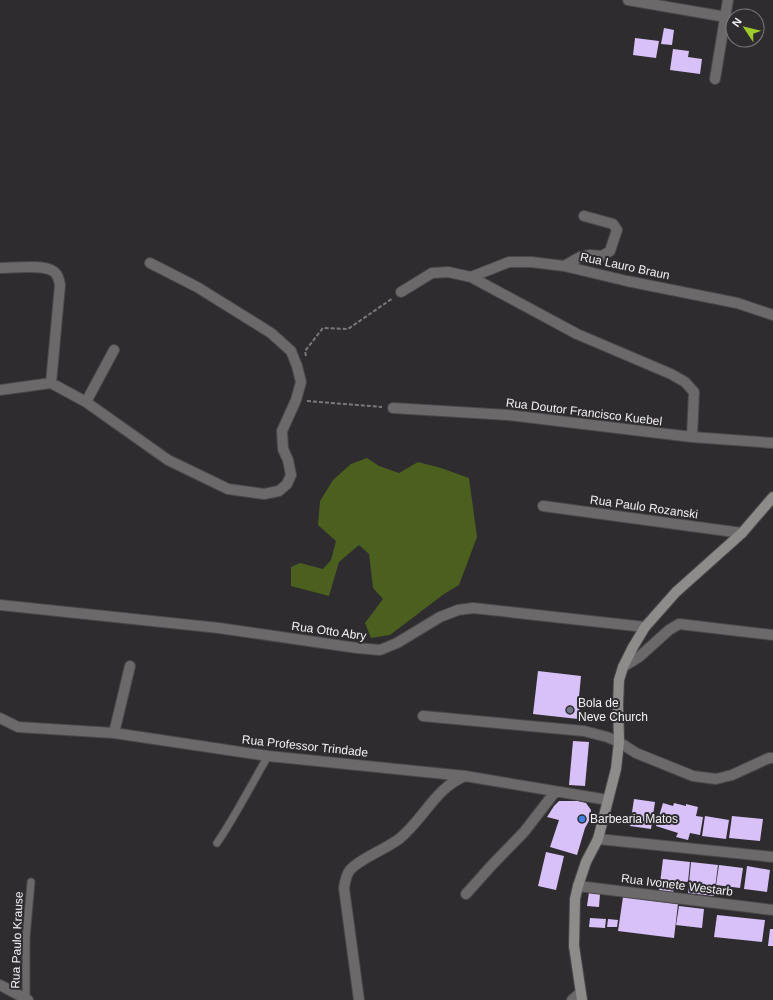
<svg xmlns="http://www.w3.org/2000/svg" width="773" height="1000" font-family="Helvetica,sans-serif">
  <rect width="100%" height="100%" fill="#2e2c2f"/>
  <path fill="#4b5f1f" d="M367,458L379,466L399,473L418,462L441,468L469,478L477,537L459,585L444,594L390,635L371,638L365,623L383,599L373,588L369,554L359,545L339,562L329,596L291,586V567L300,563L323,569L331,560L336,541L318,525L320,501L333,480L351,464Z"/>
  <path fill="#d8c0f8" d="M664,28L674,30L672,45L661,44Z
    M635,38L659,41L656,58L633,55Z
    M673,49L689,51L688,57L702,59L700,74L670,70Z
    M538,671L581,676L579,697L581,698L578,719L533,714Z
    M573,741L589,742L585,786L569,785Z
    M634,799L655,802L651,829L630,826Z
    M559,801H578L586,803L591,810L590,819L585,828L577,855L550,847L559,820L547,817L554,806Z
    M663,803L673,806L674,803L686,806V804L698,807L696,816L703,817L700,835L690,833L688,840L676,837L678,833L656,826Z
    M705,816L729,820L726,839L702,836Z
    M732,816L763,819L760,841L729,838Z
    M546,852L564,856L556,890L538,886Z
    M663,859L690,862L688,882L675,881L673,893L659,891Z
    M691,862L718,865L714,896L688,893Z
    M719,865L743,868L740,888L716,885Z
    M747,866L770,870L767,892L744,889Z
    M589,892L600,894L599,907L587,906Z
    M623,897L678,904L674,938L618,931Z
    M679,906L704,909L702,928L676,925Z
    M717,915L765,920L762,942L714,937Z
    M590,918L606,919L605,928L589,927Z
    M608,919L618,920L617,927H607Z
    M770,929H773V946H768Z"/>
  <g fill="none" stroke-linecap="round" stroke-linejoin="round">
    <g stroke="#49484a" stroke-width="9">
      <path id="service" d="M217,843C236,815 251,785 268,756
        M26,999V938L31,882"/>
    </g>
    <g stroke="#49484a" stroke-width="12">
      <path id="minor" d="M628,0L726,17
        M715,79L728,0
        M564,266L580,257L590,255L602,256L610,251L617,230L613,224L584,216
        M0,268C13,268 43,264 53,271C58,274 59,280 60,285L51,383
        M471,277L509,262H531L564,266L627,281L737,303L773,315
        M401,292L432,273L448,272L471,277L577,334L671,374L685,382L694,392L692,437
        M0,390L51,383L86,402L168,460L228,489L264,494L279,491L287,484L291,475L288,460L283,449L282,431L296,400L301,382L297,366L291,351L271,333L197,287L150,263
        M86,402L114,350
        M393,408L508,415L692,437L773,443
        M543,506L742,533
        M0,605L219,628L357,648L380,650L397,643L440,617L458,610L473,608L645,627
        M623,667L639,657L669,630L679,624L773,635
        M423,716L584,731L607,737L619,742L636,753L693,776L716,779L732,775L769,758H773
        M0,718L18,727L114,733L268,756L465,776L608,800
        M114,733L130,666
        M598,839L773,857
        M578,886L773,910
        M466,894L492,865L524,832L555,792
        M0,985L28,1000
        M359,1000L344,888C345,881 346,875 350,870C359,859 386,849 399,839C424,819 435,788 465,776
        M572,1000L580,993"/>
    </g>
    <g stroke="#49484a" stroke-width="12">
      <path id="secondary" d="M582,1000L574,946L575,899L578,886L586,862L598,839L616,769L619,742L618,705L619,680L623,667L633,647L645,627L676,592L742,533L773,497"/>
    </g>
    <path stroke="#7a787b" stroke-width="2" stroke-dasharray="4 2" stroke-linecap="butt" d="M306,356L305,351L323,328L348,329L393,298
      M307,401L382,407"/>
    <use href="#service" stroke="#6b6969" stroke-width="7"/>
    <use href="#minor" stroke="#6b6969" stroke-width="10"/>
    <use href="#secondary" stroke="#8e8b8b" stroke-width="10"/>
  </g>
  <circle fill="#6b7280" stroke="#2e2c2f" stroke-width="1.5" cx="570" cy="710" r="4"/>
  <circle fill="#3f7fe0" stroke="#2e2c2f" stroke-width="1.5" cx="582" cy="819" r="4"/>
  <g text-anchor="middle" stroke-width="4" stroke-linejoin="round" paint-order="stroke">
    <g font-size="12" fill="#f2f1f3" stroke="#2e2c2f">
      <text transform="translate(625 266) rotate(12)" y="4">Rua Lauro Braun</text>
      <text transform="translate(584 412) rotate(7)" y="4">Rua Doutor Francisco Kuebel</text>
      <text transform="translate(644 507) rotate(8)" y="4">Rua Paulo Rozanski</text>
      <text transform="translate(329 631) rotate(8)" y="4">Rua Otto Abry</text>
      <text transform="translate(305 746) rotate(6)" y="4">Rua Professor Trindade</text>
      <text transform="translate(677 885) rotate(7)" y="4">Rua Ivonete Westarb</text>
      <text transform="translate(17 940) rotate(-88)" y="4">Rua Paulo Krause</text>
    </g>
    <g font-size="12" fill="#f2f1f3" stroke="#2e2c2f" text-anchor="start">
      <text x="578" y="707">Bola de<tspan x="578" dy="14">Neve Church</tspan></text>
      <text x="590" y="823">Barbearia Matos</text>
    </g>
  </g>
  <g transform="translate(745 28) rotate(305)"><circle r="19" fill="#2e2c2f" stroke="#7c7b7d"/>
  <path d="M0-3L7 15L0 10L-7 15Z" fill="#a0c92b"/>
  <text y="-6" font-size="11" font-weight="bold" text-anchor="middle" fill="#f2f1f3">N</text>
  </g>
</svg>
